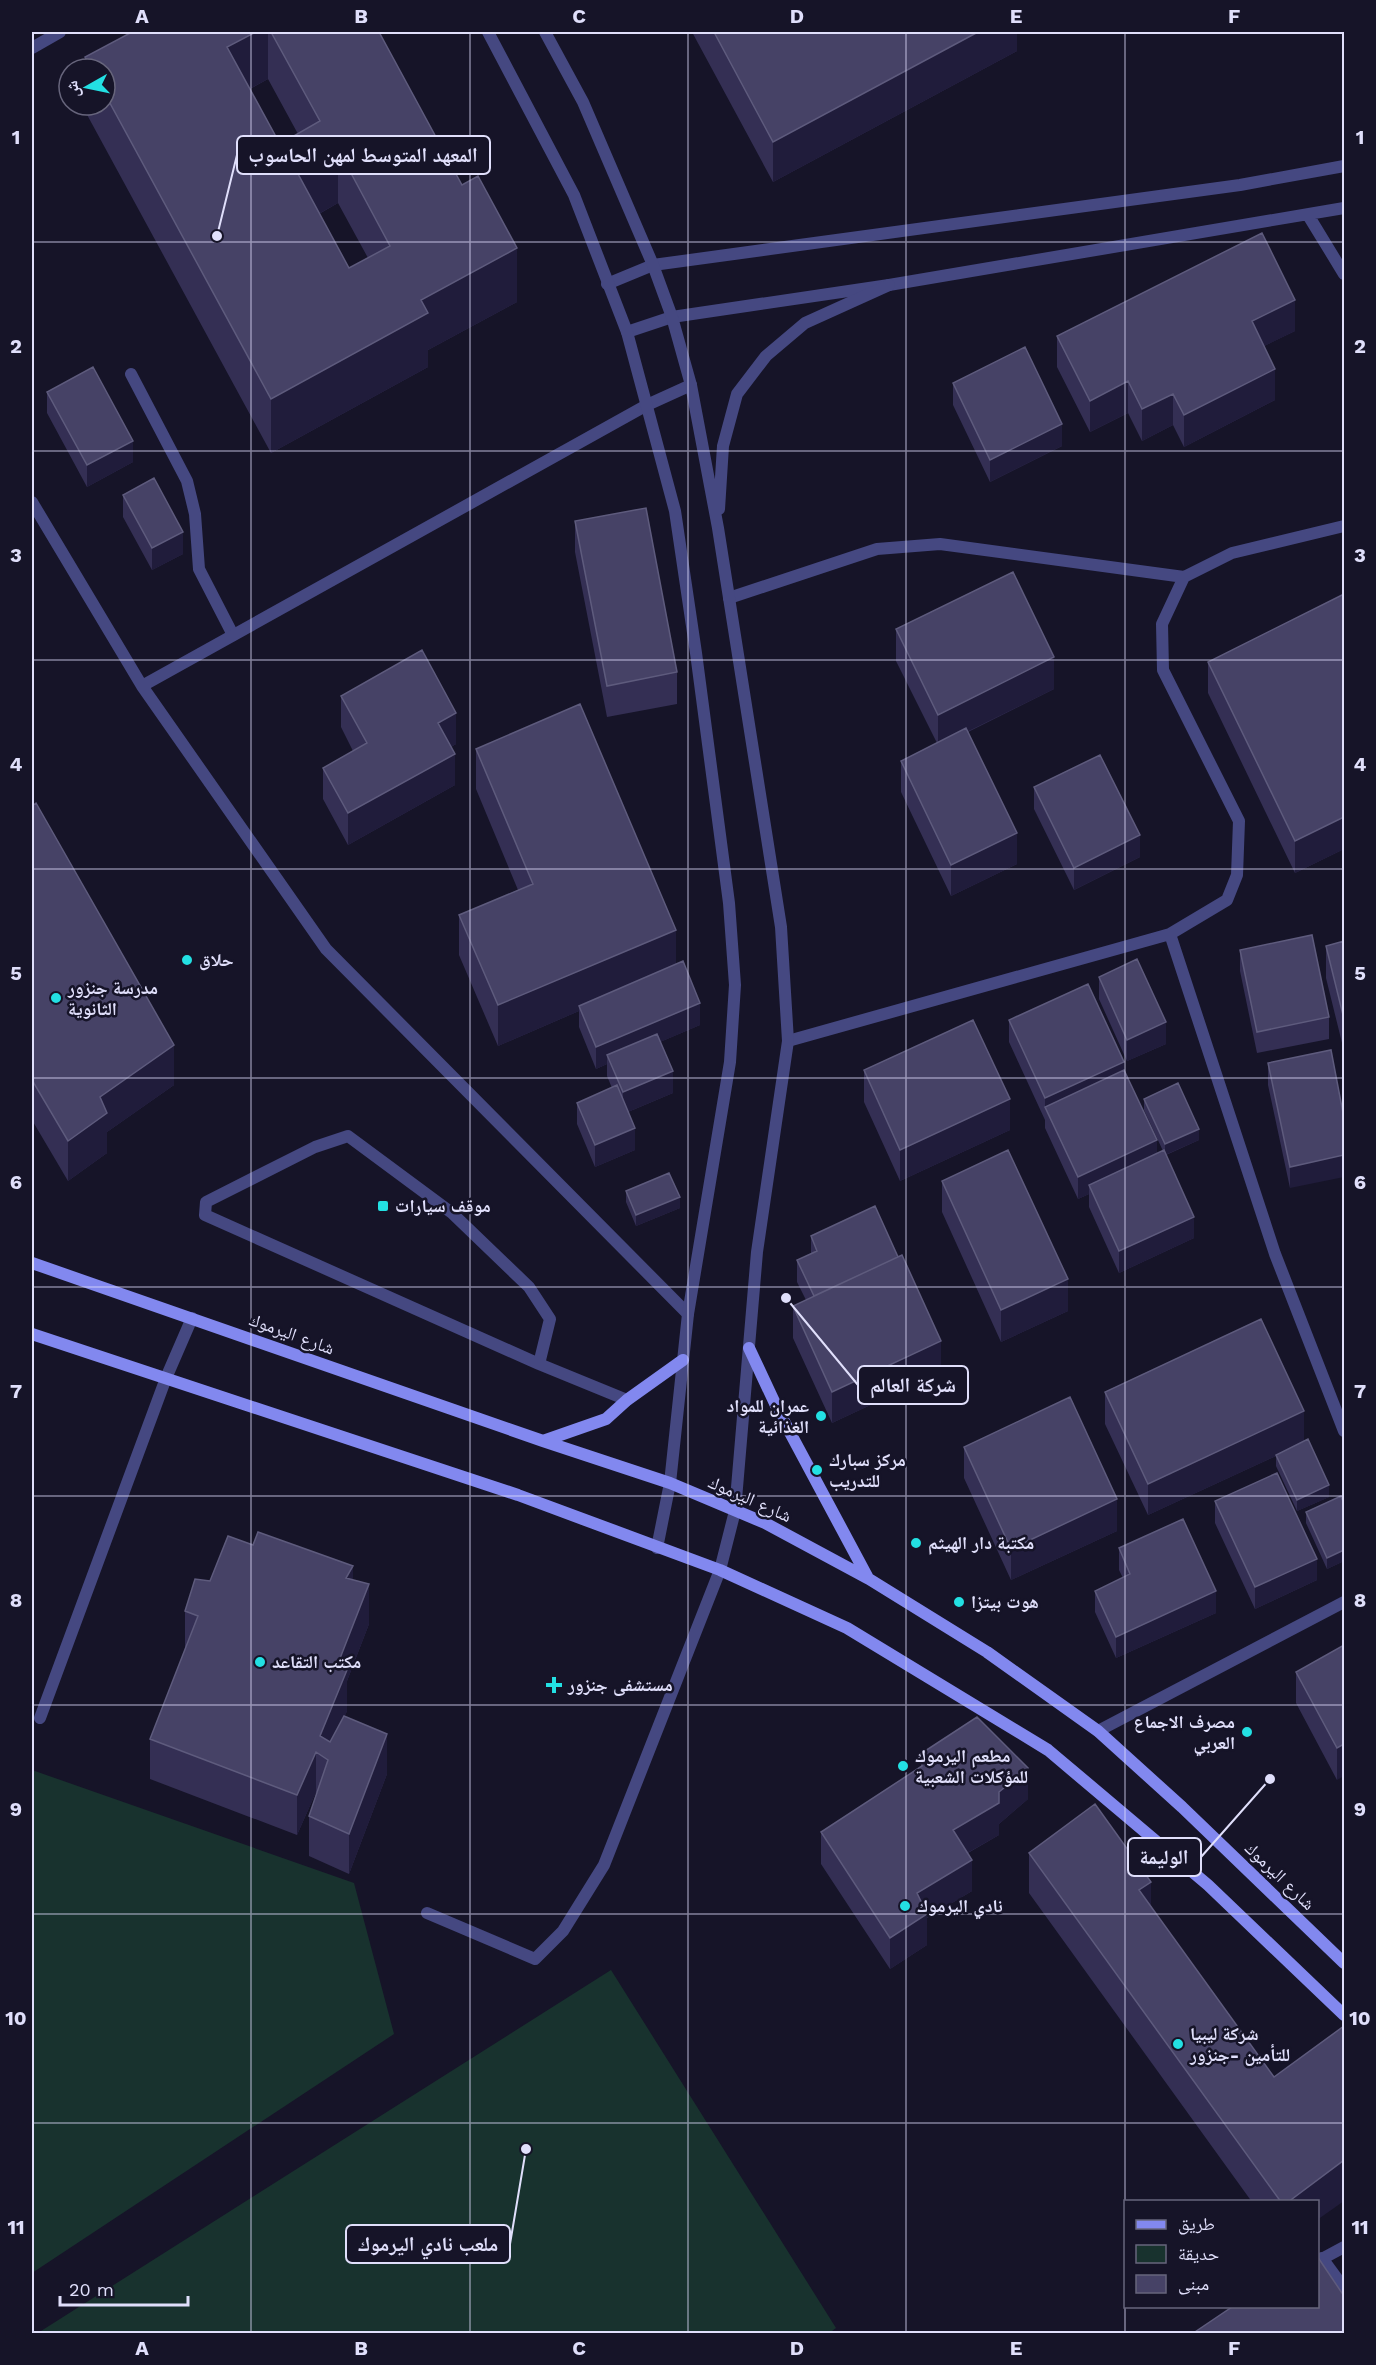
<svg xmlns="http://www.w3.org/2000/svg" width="1376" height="2365" font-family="'Work Sans','Noto Naskh Arabic',sans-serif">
  <rect width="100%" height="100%" fill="#161428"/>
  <path fill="#18322e" d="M32,1770L354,1883L394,2034L32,2273Z
    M611,1970L836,2328L828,2334L43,2333L41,2331Z"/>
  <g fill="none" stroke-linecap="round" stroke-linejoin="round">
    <path stroke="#454881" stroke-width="12" d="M32,48L60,32
      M131,374L187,481L195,514L199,569L233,635
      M539,1364L550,1319L529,1287L452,1213L348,1136L315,1147L206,1202L205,1215L539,1364L627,1400
      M40,1718L166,1378L192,1318
      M427,1913L535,1959L563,1931L604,1865L720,1570"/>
    <path stroke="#454881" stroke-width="12" d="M1308,215L1344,274
      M607,284L653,265L1240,185L1344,166
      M627,332L672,317L889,285L1344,208
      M32,502L142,686L326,949L688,1314
      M729,598L877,549L940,544L1184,577
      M142,686L647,405L691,385
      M1170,934L1275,1254L1344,1431
      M788,1041L1170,934L1227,900L1237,875L1239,821L1163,670L1162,624L1184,577L1232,553L1344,526
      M1098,1731L1344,1602
      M1322,2258L1344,2288
      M1318,2261L1344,2247"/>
    <path stroke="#454881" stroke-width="12" d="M488,32L574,195L627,332L675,511L696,653L729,903L735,985L730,1062L688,1314L670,1483L657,1548
      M545,32L583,102L653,265L672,317L691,385L718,528L781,927L788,1041L757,1252L735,1511L720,1570
      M719,509L723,446L737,394L766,356L805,323L889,285"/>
    <path stroke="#8288ef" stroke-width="12" d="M32,1263L543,1441L670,1483L765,1523L869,1579L987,1652L1098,1731L1182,1807L1344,1963
      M32,1334L518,1495L720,1570L847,1628L1048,1750L1208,1885L1344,2015
      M749,1348L779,1412L868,1578
      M543,1441L606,1419L627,1400L683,1360"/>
  </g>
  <path fill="#342f54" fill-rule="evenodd" d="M132,32H379L517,302L428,350V367L271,453L85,111V105H105V69H85V57ZM268,79L298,134L280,144L250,89ZM338,203L368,258L349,268L319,214Z
    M692,32H1017V51L773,182Z
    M1295,331L1264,346L1275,400L1184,447L1173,425L1142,441L1128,413L1090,432L1057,367V336Z
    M953,383L1062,446L990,482L953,405Z
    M47,392L133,462L87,487L47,413Z
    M123,495L183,554L152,570L123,517Z
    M575,521L677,672V704L607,717L575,552Z
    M1344,594V849L1295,873L1208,693V662Z
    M896,629L1054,689L968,732L1017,864L951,896L901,792V761L937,743L896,661Z
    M341,696L456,744L451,747L455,785L348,845L323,799V768L353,751L341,727Z
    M476,749L676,964L700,1025L660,1042L673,1093L628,1112L635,1150L595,1167L577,1124V1103L612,1088L607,1076V1064L596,1069L579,1027V1011L498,1046L459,955V915L518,890L476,789Z
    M1034,787L1140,857L1074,890L1034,809Z
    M32,806L174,1085L107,1132V1153L68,1181L32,1120Z
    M1344,941V1051L1326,978V946Z
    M1240,950L1329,1017V1039L1257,1053L1240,971Z
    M1099,977L1166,1044L1127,1061L1099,999Z
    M1009,1020L1124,1070L1157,1154L1163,1151L1144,1110V1099L1199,1140L1166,1155L1194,1238L1119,1273L1089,1207V1194L1078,1199L1045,1128V1120L1009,1042Z
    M1331,1050L1290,1188L1268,1085V1063Z
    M864,1070L1010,1130L900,1181L864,1102Z
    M942,1181L1068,1311L1001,1342L942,1212Z
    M626,1191L680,1208L636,1226L626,1202Z
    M811,1236L941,1372L832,1423L793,1338V1306L806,1300L797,1282V1260L811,1254Z
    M1105,1392L1304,1442L1329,1497L1297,1511L1276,1466V1456L1148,1515L1105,1424Z
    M964,1447L1117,1531L1011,1580L964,1478Z
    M1215,1501L1317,1580L1255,1609L1215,1523Z
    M1344,1504V1561L1327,1569L1306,1523V1512Z
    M253,1545L353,1580L369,1624L347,1681V1711L344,1717L387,1774L349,1874L309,1856V1816L317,1793L316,1792L297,1835L150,1779V1739L185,1650V1611L210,1581Z
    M1119,1548L1216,1613L1116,1658L1095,1612V1591L1123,1578L1119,1570Z
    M1344,1645L1337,1780L1296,1703V1672Z
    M1028,1799L999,1824V1835L968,1853L972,1891L927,1918V1945L890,1969L821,1864V1832Z
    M1029,1853L1151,1906L1317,2202H1252L1029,1893Z"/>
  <path fill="#201c3b" d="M256,32H268V79L227,101V47Z
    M978,32H1017V51L773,182V142Z
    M338,149V203L297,226V172Z
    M517,248V302L428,350V367L271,453V399L421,300Z
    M1295,300V331L1252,352V321Z
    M1275,369V400L1184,447V415Z
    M1128,381V413L1090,432V401Z
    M1173,394V425L1142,441V409Z
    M1062,424V446L990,482V460Z
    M133,441V462L87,487V465Z
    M183,532V554L152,570V548Z
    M1054,657V689L938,746V715Z
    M456,713V744L438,754V723Z
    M455,754V785L348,845V813Z
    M1344,817V849L1295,873V841Z
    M1017,833V864L951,896V865Z
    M1140,835V857L1074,890V868Z
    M676,930V970L579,1006V1011L498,1046V1005Z
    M700,1003V1025L611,1063L607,1055V1064L596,1069V1047Z
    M1166,1022V1044L1127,1061V1040Z
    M174,1045V1085L107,1132V1153L68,1181V1141L100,1097Z
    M1124,1062V1083L1045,1107V1098Z
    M673,1071V1093L623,1114V1092Z
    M1010,1099V1130L900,1181V1150Z
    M635,1128V1150L595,1167V1145Z
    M1199,1129V1140L1165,1155V1144Z
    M1157,1140V1162L1089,1185V1194L1078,1199V1177Z
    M1344,1155V1177L1290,1188V1167Z
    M680,1197V1208L636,1226V1215Z
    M1194,1217V1238L1119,1273V1251Z
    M1068,1279V1311L1001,1342V1310Z
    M941,1341V1372L832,1423V1392Z
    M1304,1411V1443L1148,1515V1484Z
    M1329,1485V1497L1297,1511V1500Z
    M1117,1499V1531L1011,1580V1549Z
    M1344,1550V1561L1327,1569V1558Z
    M1317,1559V1580L1255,1609V1587Z
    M353,1566V1607L346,1578Z
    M369,1584V1624L347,1681V1711L327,1759L320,1736L337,1666Z
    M1216,1591V1613L1116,1658V1637Z
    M387,1734V1774L349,1874V1834Z
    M1344,1744V1776L1337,1780V1748Z
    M316,1752V1792L297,1835V1795Z
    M1028,1768V1799L999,1824V1835L953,1861V1830Z
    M972,1860V1891L927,1918V1945L890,1969V1938L917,1893Z
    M1151,1882V1922L1139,1890Z
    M1344,2160V2201L1317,2220V2202H1288Z"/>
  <path fill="#464266" stroke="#5e5b7d" stroke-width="1.5" fill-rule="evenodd" d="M132,32H256L227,47L280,144L320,121L271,32H379L462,185L478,176L517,248L421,300L428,313L271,399L105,94V69H91L85,57ZM338,149L390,246L349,268L297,172Z
    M714,32H978L773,142Z
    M1262,233L1295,300L1252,321L1275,369L1184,415L1173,394L1142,409L1128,381L1090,401L1057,336Z
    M1025,347L1062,424L990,460L953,383Z
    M93,367L133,441L87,465L47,392Z
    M154,478L183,532L152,548L123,495Z
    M646,508L677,672L607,686L575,521Z
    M1013,572L1054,657L938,715L896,629Z
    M1344,594V817L1295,841L1208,662Z
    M422,650L456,713L438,723L455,754L348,813L323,768L367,743L341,696Z
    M580,704L676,930L498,1005L459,915L533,884L476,749Z
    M966,728L1017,833L951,865L901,761Z
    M1100,755L1140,835L1074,868L1034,787Z
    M36,803L174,1045L100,1097L107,1113L68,1141L32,1080V806Z
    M1312,935L1329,1017L1257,1032L1240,950Z
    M1344,941V1019L1326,946Z
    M1137,959L1166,1022L1127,1040L1099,977Z
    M683,961L700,1003L596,1047L579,1006Z
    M1088,984L1124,1062L1045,1098L1009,1020Z
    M973,1020L1010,1099L900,1150L864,1070Z
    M657,1034L673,1071L623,1092L607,1055Z
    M1331,1050L1344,1118V1155L1290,1167L1268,1063Z
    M1124,1070L1157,1140L1078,1177L1045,1107Z
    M1178,1083L1199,1129L1165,1144L1144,1099Z
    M617,1085L635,1128L595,1145L577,1103Z
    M1008,1150L1068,1279L1001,1310L942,1181Z
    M1164,1150L1194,1217L1119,1251L1089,1185Z
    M669,1173L680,1197L636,1215L626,1191Z
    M875,1206L898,1257L814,1296L797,1260L817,1251L811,1236Z
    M902,1255L941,1341L832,1392L793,1306Z
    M1261,1319L1304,1411L1148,1484L1105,1392Z
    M1070,1397L1117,1499L1011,1549L964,1447Z
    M1308,1439L1329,1485L1297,1500L1276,1455Z
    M1277,1473L1317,1559L1255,1587L1215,1501Z
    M1341,1496L1344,1504V1550L1327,1558L1306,1512Z
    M1183,1519L1216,1591L1116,1637L1095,1591L1130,1574L1119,1548Z
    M258,1532L353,1566L346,1578L369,1584L337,1666L347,1670L320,1736L330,1742L344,1716L387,1734L349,1834L309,1816L328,1760L316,1752L297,1795L150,1739L198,1616L185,1611L195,1579L210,1581L228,1536L253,1545Z
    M1344,1645V1744L1337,1748L1296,1672Z
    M977,1717L1028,1768L999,1792V1803L953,1830L972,1860L917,1893L927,1914L890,1938L821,1832L922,1766V1753Z
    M1095,1804L1151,1882L1139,1890L1274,2077L1344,2026V2160L1288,2202H1281L1029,1853Z
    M1317,2256L1344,2296V2334H1192L1232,2307H1317Z"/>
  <path fill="none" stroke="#e0dffb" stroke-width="1.5" stroke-opacity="0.55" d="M251,32V2334M470,32V2334M688,32V2334M906,32V2334M1125,32V2334M32,242H1344M32,451H1344M32,660H1344M32,869H1344M32,1078H1344M32,1287H1344M32,1496H1344M32,1705H1344M32,1914H1344M32,2123H1344"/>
  <g fill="#23e0e3" stroke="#161428" stroke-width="2">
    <circle cx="187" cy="960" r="6"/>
    <circle cx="56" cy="998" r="6"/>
    <rect x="377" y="1200" width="12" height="12" rx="3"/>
    <circle cx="821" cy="1416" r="6"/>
    <circle cx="817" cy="1470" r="6"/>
    <circle cx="916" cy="1543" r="6"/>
    <circle cx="959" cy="1602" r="6"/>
    <circle cx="260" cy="1662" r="6"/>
    <path d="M551 1676h6v6h6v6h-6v6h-6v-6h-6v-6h6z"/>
    <circle cx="1247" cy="1732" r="6"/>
    <circle cx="903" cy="1766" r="6"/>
    <circle cx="905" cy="1906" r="6"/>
    <circle cx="1178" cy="2044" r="6"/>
  </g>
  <g text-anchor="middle" stroke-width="5" stroke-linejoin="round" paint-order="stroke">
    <g font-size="18" font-weight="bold" fill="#e0dffb" stroke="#161428" text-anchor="start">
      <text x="199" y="966">حلاق</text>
      <text x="68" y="994">مدرسة جنزور<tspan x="68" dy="21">الثانوية</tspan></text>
      <text x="395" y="1212">موقف سيارات</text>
      <text x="809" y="1412" text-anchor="end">عمران للمواد<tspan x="809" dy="21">الغذائية</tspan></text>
      <text x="829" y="1466">مركز سبارك<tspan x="829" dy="21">للتدريب</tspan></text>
      <text x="928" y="1549">مكتبة دار الهيثم</text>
      <text x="971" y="1608">هوت بيتزا</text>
      <text x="272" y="1668">مكتب التقاعد</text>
      <text x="568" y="1691">مستشفى جنزور</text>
      <text x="1235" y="1728" text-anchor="end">مصرف الاجماع<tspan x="1235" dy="21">العربي</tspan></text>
      <text x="915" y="1762">مطعم اليرموك<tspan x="915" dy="21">للمؤكلات الشعبية</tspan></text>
      <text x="917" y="1912">نادي اليرموك</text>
      <text x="1190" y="2040">شركة ليبيا<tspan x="1190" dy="21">للتأمين -جنزور</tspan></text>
    </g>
    <g font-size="18" fill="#e0dffb" stroke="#161428">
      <text transform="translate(292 1334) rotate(20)" y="6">شارع اليرموك</text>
      <text transform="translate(750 1499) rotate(24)" y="6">شارع اليرموك</text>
      <text transform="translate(1280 1876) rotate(44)" y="6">شارع اليرموك</text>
    </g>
  </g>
  <path fill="none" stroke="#e0dffb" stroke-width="2" d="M217 236L237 155M786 1298L858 1385M1270 1779L1201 1857M526 2149L510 2244"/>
  <g fill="#e0dffb" stroke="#161428" stroke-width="2">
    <circle cx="217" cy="236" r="6"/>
    <circle cx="786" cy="1298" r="6"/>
    <circle cx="1270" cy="1779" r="6"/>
    <circle cx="526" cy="2149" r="6"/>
  </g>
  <g fill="#161428" stroke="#e0dffb" stroke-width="2">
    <rect x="237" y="136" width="253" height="38" rx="6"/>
    <rect x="858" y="1366" width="110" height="38" rx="6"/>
    <rect x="1128" y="1838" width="73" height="38" rx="6"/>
    <rect x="346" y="2225" width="164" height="38" rx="6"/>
  </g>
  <g font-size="20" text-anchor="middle" font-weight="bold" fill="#e0dffb">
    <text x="363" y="162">المعهد المتوسط لمهن الحاسوب</text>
    <text x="913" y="1392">شركة العالم</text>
    <text x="1164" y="1864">الوليمة</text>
    <text x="428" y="2251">ملعب نادي اليرموك</text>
  </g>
  <rect width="1376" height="2365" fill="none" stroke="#161428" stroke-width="66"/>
  <rect x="1124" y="2200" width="195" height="108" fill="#161428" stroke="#67657c" stroke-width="1.5"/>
  <rect x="1136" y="2220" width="30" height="9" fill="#8288ef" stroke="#67657c" stroke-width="1.5"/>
  <text x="1178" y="2230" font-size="18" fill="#e0dffb">طريق</text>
  <rect x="1136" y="2245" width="30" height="18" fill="#18322e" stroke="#67657c" stroke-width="1.5"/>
  <text x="1178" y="2260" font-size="18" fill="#e0dffb">حديقة</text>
  <rect x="1136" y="2275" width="30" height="18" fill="#464266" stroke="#67657c" stroke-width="1.5"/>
  <text x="1178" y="2290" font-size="18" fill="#e0dffb">مبنى</text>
  <g transform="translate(87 87) rotate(261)"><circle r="28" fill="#161428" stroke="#67657c" stroke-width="1.5"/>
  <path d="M0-4.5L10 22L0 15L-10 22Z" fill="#23e0e3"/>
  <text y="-9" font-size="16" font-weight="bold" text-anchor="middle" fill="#e0dffb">ش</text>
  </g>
  <path d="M60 2296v9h128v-9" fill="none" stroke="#e0dffb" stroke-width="3"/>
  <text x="69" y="2296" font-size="18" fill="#e0dffb" stroke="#161428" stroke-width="4.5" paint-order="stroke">20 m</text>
  <rect x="33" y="33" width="1310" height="2299" fill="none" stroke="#e0dffb" stroke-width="2"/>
  <g font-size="20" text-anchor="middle" font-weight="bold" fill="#e0dffb">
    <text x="142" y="23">A</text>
    <text x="361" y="23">B</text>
    <text x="579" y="23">C</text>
    <text x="797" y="23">D</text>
    <text x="1016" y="23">E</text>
    <text x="1234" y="23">F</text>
    <text x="16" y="144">1</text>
    <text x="1360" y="144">1</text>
    <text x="16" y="353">2</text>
    <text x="1360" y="353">2</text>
    <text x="16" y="562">3</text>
    <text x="1360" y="562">3</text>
    <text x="16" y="771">4</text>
    <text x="1360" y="771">4</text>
    <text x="16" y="980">5</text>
    <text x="1360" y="980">5</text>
    <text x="16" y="1189">6</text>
    <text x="1360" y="1189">6</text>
    <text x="16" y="1398">7</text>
    <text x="1360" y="1398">7</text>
    <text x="16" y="1607">8</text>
    <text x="1360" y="1607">8</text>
    <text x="16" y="1816">9</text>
    <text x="1360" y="1816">9</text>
    <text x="16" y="2025">10</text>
    <text x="1360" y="2025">10</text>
    <text x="16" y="2234">11</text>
    <text x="1360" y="2234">11</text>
    <text x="142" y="2355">A</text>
    <text x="361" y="2355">B</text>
    <text x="579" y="2355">C</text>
    <text x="797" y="2355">D</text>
    <text x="1016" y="2355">E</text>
    <text x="1234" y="2355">F</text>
  </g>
</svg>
